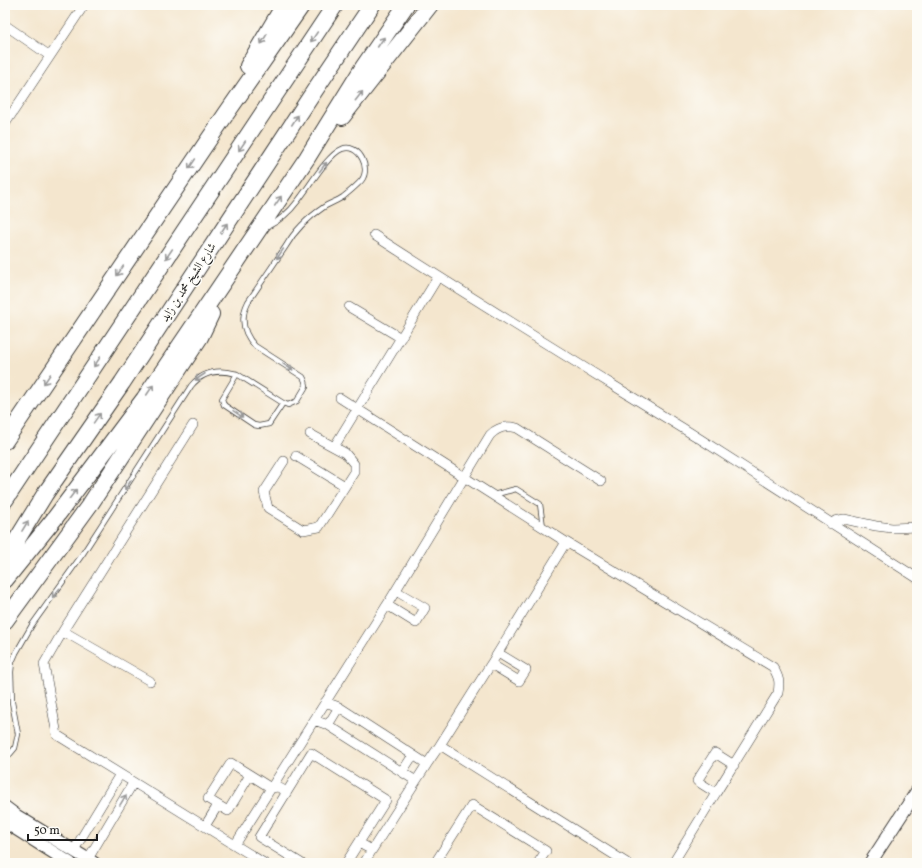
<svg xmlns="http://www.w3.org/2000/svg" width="922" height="868" font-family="Vollkorn,Amiri,serif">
  <rect width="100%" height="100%" fill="#fdfcf7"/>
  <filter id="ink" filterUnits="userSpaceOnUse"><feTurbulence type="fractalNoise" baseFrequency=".025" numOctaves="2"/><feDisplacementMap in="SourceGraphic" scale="8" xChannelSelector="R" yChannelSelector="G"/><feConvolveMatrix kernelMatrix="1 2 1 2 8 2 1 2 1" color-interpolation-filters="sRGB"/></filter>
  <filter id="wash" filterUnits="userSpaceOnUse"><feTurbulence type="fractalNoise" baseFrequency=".012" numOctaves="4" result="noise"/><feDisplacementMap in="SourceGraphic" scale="16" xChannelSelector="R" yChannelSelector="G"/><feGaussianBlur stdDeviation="0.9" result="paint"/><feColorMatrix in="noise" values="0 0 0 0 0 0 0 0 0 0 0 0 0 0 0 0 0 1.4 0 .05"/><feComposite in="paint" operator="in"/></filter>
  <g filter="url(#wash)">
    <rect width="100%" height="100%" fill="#f4e6ce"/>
  </g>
  <g filter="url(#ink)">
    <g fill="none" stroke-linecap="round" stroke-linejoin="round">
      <g stroke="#3c3a37" stroke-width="6">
        <path id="lane" d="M237,374L222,399L224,405L254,425L259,426L269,424L283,403
          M493,495L516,489L540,504L543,527
          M5,757L10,754L15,748L18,734L12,702L11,672L12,662L16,653L32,625L82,555L191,386C203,371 219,369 237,374L283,403L288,405L297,401L306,386L305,381L303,377L255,346C243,333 240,318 248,302L286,246C295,230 309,217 324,207C330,203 337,201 343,197C348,193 354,188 359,183C374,170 358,142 342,149C327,155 308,189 297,202C289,213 279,221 267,227"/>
      </g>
      <g stroke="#3c3a37" stroke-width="10">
        <path id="street" d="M5,25L50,56
          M5,124L84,5
          M374,235C480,304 589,370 697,437C770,483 843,531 917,578
          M349,307L401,338
          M340,398L566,542L773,667C779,678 780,681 778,693L716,793L697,781L715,753L734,765
          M334,447L438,277
          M296,456L345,486
          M284,461L264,492L268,508L303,530L319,527L354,472V464L345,453L310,434
          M831,524L835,521L844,519L876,526L892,528L917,527
          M396,591L425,608L416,623L387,605L490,435C498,427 506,425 517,428L601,481
          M63,631L44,664L57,735L264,863
          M498,653L526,670L519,681L491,664C516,623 541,583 566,542
          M150,681L63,631L193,425
          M325,702L339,707L427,764L440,745L627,863
          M314,720L328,725L339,707
          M328,725L416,781L427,764
          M440,745L491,664
          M402,772L413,755
          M250,775L228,811L208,799L231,763L271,788L278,787L287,792
          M205,826L218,805
          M359,843L372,850L364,863
          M235,845L387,605
          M74,850L120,774
          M372,850L416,781
          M88,859L133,783
          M301,863L259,837L311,753L386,800L346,863
          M435,863L472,805L546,851L538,863
          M673,863L716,793"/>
      </g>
      <g stroke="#3c3a37" stroke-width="14">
        <path id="secondary" d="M5,807L17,816L94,863
          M5,822L70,863
          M870,863L917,791"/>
      </g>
      <g stroke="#3c3a37" stroke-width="18">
        <path id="highway" d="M248,66L284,5
          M342,117L430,5
          M5,441L226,114L302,5
          M5,500L335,5
          M5,559L45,494L122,383L315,90L372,5
          M5,580L55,518L144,399L307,158L364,66L406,5
          M5,621L91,503L200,337L211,314"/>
      </g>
      <use href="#lane" stroke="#fff" stroke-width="4.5"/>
      <use href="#street" stroke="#fff" stroke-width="9"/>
      <use href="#secondary" stroke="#fff" stroke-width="12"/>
      <use href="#highway" stroke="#fff" stroke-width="16"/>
    </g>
    <defs><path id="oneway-shaft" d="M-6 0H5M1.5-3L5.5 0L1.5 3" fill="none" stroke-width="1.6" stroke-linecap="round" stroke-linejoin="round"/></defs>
    <g stroke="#999">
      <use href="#oneway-shaft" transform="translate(314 37) rotate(124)"/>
      <use href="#oneway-shaft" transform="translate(264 39) rotate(121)"/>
      <use href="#oneway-shaft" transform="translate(381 42) rotate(-56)"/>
      <use href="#oneway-shaft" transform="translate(359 96) rotate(-52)"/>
      <use href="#oneway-shaft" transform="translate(295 120) rotate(-57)"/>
      <use href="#oneway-shaft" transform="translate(242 146) rotate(124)"/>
      <use href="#oneway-shaft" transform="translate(192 164) rotate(124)"/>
      <use href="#oneway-shaft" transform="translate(323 167) rotate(-52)"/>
      <use href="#oneway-shaft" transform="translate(278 201) rotate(-56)"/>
      <use href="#oneway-shaft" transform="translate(224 228) rotate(-57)"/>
      <use href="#oneway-shaft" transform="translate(169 254) rotate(124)"/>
      <use href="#oneway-shaft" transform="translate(280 254) rotate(124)"/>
      <use href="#oneway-shaft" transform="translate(120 271) rotate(124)"/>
      <use href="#oneway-shaft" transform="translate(97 362) rotate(124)"/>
      <use href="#oneway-shaft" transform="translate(288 367) rotate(33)"/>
      <use href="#oneway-shaft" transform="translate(200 377) rotate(147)"/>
      <use href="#oneway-shaft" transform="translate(47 379) rotate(124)"/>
      <use href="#oneway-shaft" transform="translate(150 390) rotate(-56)"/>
      <use href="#oneway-shaft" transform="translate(238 414) rotate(34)"/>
      <use href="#oneway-shaft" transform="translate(97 418) rotate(-55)"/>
      <use href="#oneway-shaft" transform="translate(128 485) rotate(123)"/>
      <use href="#oneway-shaft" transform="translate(73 494) rotate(-53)"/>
      <use href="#oneway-shaft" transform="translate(25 526) rotate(-59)"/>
      <use href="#oneway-shaft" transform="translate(56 593) rotate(128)"/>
      <use href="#oneway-shaft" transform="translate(123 800) rotate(-59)"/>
    </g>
  </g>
  <g text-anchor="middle" stroke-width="3" stroke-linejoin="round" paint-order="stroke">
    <g font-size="12" fill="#1c1c1c" stroke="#fdfcf7">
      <text transform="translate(188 282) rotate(-57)" y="4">شارع الشيخ محمد بن زايد</text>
    </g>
  </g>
  <rect width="922" height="868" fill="none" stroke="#fdfcf7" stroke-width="20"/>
  <path d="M28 834v6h69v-6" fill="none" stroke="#1c1c1c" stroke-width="2"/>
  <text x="34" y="834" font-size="12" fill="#1c1c1c" stroke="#fdfcf7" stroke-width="3" paint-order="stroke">50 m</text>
</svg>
